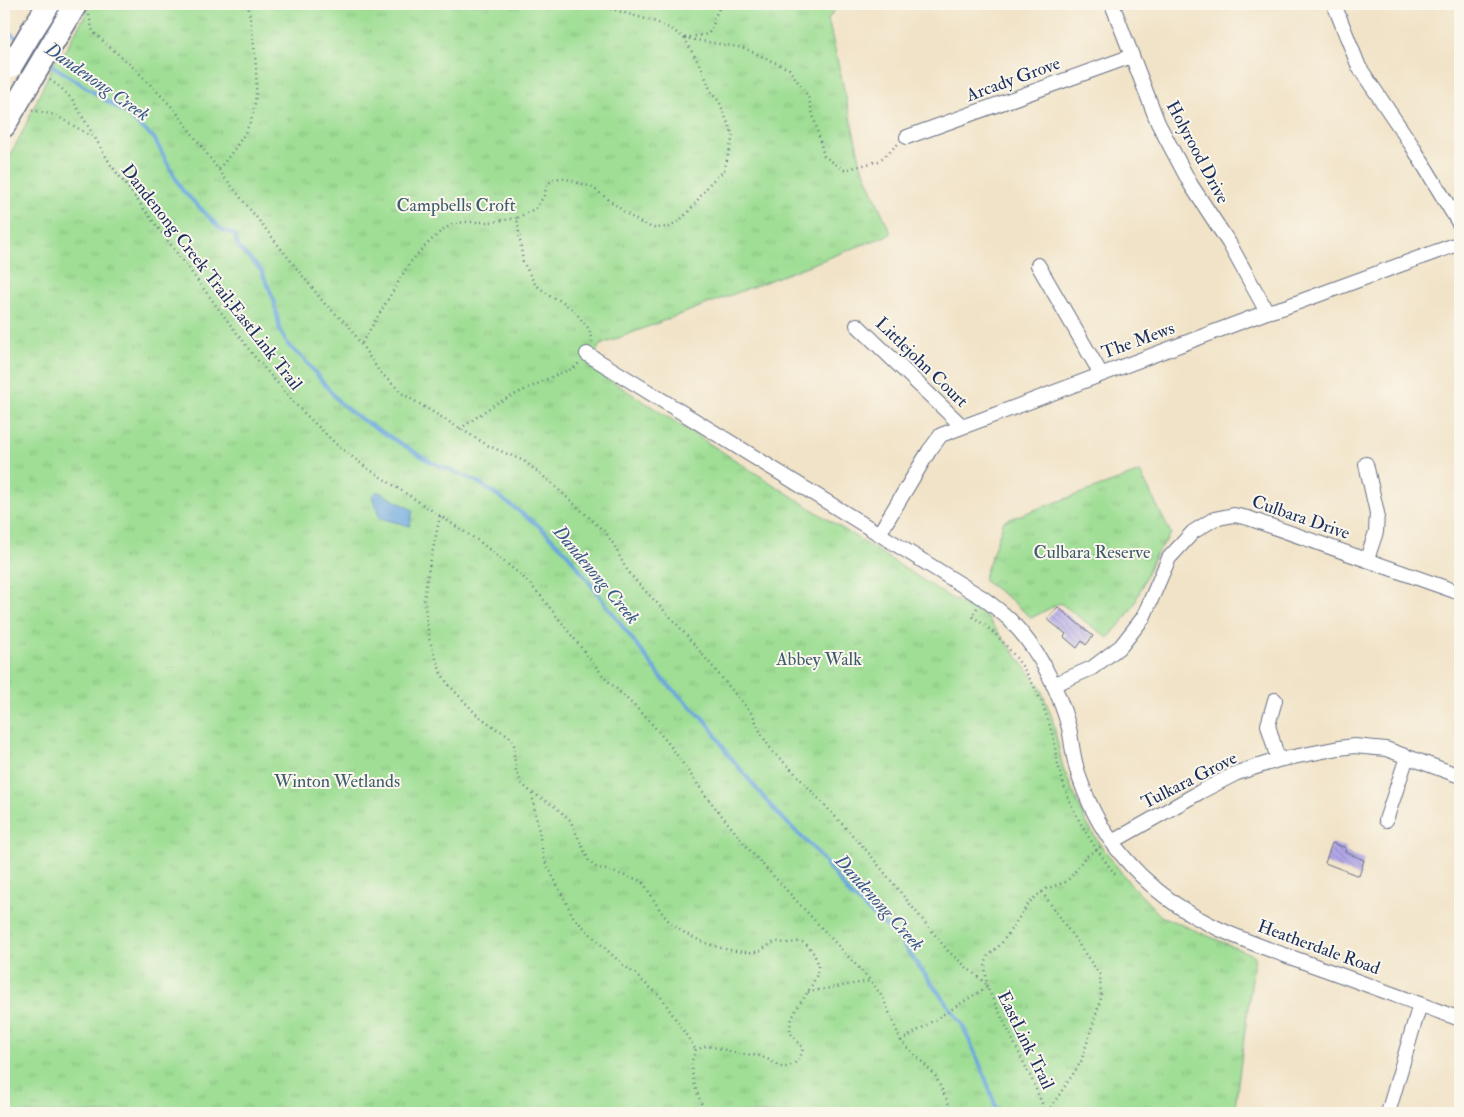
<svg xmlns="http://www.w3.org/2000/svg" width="1464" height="1117" font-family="'IM FELL Double Pica',serif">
  <defs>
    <pattern id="park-tufts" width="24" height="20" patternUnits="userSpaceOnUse" patternTransform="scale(1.25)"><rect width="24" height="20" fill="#9fde94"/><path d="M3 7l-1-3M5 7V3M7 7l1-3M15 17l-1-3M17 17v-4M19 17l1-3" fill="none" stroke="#88bf82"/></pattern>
    <pattern id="building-back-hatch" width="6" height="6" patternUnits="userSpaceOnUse" patternTransform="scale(1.25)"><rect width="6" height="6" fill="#b2a8e8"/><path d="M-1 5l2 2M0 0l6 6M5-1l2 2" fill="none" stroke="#9089bf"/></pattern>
  </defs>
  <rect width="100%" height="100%" fill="#fbf7ec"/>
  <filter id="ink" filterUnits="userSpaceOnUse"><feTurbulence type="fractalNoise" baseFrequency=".02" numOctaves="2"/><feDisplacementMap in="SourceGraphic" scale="10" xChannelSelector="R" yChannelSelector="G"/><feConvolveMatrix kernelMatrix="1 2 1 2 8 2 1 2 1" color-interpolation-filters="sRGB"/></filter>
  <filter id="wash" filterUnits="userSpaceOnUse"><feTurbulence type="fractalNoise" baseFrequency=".0096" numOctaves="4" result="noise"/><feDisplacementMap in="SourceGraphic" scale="20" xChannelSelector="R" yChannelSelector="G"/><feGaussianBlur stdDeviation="1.12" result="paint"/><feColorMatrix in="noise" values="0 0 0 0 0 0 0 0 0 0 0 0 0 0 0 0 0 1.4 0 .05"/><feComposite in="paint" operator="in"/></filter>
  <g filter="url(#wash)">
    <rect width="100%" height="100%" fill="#f1e3c7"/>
    <path fill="url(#park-tufts)" stroke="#5d8679" d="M91,4H839L828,19L861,164L891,234L600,345L588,366L951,598L985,615L1040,686L1052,718L1063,768L1086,822L1099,843L1130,884L1161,916L1255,956L1234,1113H4V166L23,131L57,56L61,58Z
      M1140,472L1171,534L1154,557L1134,605L1123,621L1108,638L1060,603L1031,618L1010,599L983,580L1004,521Z"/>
    <path fill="#6ca8dd" stroke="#446c9e" d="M377,491L413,510L410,526L380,518L372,496Z"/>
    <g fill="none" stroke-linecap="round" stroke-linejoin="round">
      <path stroke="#6ca8dd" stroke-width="4" d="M4,28L19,40
        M50,64L124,112L154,138L182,190L222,230L235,235L238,247L261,270L274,300L280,331L289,346L303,358L340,403L356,416L431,462L476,481L494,493L539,526L567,553L664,681L707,722L727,753L776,812L816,851L850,895L894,933L962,1024L982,1069L998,1113"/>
    </g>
    <g id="blocks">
      <path fill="url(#building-back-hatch)" d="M1058,607L1093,636L1086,645L1082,641L1077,648L1064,637L1066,634L1047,619Z
        M1332,843L1346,848L1345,852L1364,860L1359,876L1325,863Z"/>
    </g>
  </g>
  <g filter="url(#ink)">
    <use href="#blocks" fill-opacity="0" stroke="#666e83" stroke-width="1"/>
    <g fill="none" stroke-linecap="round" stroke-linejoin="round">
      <g stroke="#666e83" stroke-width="16">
        <path id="street" d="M1112,4L1158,123L1191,185L1229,243L1267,312
          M1334,4L1359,67L1411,144L1460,225
          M907,137L1132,56
          M1038,265L1101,374
          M857,325L962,426
          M587,354L983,598C992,605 1002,612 1010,620C1038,649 1058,688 1069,728C1071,737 1072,748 1074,757C1077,773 1083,789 1090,804C1114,857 1161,901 1213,926C1247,943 1283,954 1318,967C1366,984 1413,1002 1460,1019
          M1366,464L1377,513L1376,532L1367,559
          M879,534L929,451L941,435L1267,312L1285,307L1460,243
          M1053,685L1092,668L1121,646L1143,618L1169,558L1193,532L1214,519L1234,515L1248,518L1460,593
          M1275,700L1268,725L1278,760
          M1386,820L1407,757
          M1112,842L1200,792L1237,773L1278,760L1339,748L1354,746L1386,749L1460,776
          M1388,1113L1420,1004"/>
      </g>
      <g stroke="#666e83" stroke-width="25">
        <path id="primary" d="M33,29L49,4
          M54,41L76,4
          M4,126L32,78"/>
      </g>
      <path stroke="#666e83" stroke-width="2.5" stroke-dasharray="1 4" stroke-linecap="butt" d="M89,15L93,32L135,69L174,109L218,169L325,304L349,326L379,371L403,394L489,446L524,461L548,480L605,532L614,545L625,567L635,580L676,623L753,715L761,734L773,752L793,771L867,851L948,951L986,984
        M684,38L744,48L789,69L808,96L824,156L844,170L879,161L898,144
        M685,38L708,34L713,27L714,19L721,4
        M50,80L60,87L72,99L111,165L254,356L298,407L337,445L367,468L480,542L522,576L540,595L605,678L646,717L669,744L706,796L752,853L871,981L883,998L901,1041L935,1075L953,1113
        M32,110L55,115L93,137
        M219,169C229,156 240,143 248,127C264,94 253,40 248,4
        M592,342L589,329L576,313L562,301L551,297L535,284L523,262L517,218L536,208L544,196L547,185L555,178L567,179L592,187L630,216L641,223L653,228L669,227L680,220L691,209L711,182L724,171L733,136L719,101L712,94L702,69L684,38L673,30L656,22L594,4
        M362,343L409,264L422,249L439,233L452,224L465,222H492L517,218
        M460,429L495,404L554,376L574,368L579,363
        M440,516L427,578L424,600L429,638L441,673L448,684L476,714L497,729L508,735L513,741L515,749L514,754L516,771L522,784L531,792L554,806L570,820L589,861L596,867L639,880L644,884C652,896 658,909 667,919C685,939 729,954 755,952C763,951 767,945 775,942C780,941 781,943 786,943C794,944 800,938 807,945C810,947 812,951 814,954C815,957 818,961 818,965C820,986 784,1014 791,1033C793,1038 800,1044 803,1048C800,1061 796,1064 783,1068L769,1060L760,1056L737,1053L718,1048L706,1046L696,1050C695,1053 693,1057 692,1061C691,1078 698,1100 707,1113
        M977,608L972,616C980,622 989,628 996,635C1025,663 1043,698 1053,737C1055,744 1055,752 1057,760C1060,773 1064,787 1069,800C1081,827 1097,851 1115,874
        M532,794L544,859L574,918L610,953L661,997L696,1050
        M1042,892L1100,975L1101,998L1081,1062L1047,1113
        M808,992L870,981
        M901,1041L987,987
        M1046,1113L1033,1082L987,987L985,965L988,956L1001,944L1029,903L1035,897L1046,889L1065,882L1071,877L1085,857L1102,846"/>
      <use href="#street" stroke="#fff" stroke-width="14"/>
      <use href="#primary" stroke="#fff" stroke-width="22"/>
      <g stroke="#666e83" stroke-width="25" stroke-linecap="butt">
        <path id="primary-bridge" d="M11,66L33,29
          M32,78L54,41"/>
      </g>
      <use href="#primary-bridge" stroke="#fff" stroke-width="22"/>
    </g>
  </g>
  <g text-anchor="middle" stroke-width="4" stroke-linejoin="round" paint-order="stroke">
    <g font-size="18" fill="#1b2f5e" stroke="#fbf7ec">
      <text transform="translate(1013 79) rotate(-20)" y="6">Arcady Grove</text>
      <text transform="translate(1198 152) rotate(62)" y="6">Holyrood Drive</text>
      <text transform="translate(212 277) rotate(52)" y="6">Dandenong Creek Trail;EastLink Trail</text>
      <text transform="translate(1138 340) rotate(-20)" y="6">The Mews</text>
      <text transform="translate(922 362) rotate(44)" y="6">Littlejohn Court</text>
      <text transform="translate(1301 517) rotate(19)" y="6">Culbara Drive</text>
      <text transform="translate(1189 780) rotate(-27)" y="6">Tulkara Grove</text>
      <text transform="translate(1319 947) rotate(20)" y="6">Heatherdale Road</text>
      <text transform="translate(1026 1040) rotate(64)" y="6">EastLink Trail</text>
    </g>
    <g font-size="18" fill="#3c5b6c" stroke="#fbf7ec">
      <text x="456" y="211">Campbells Croft</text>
      <text x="1092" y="558">Culbara Reserve</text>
      <text x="819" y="665">Abbey Walk</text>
      <text x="337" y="787">Winton Wetlands</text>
    </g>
    <g font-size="19" font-style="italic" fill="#37598a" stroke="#fbf7ec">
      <text transform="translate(98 81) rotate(35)" y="7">Dandenong Creek</text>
      <text transform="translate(597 574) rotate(50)" y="7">Dandenong Creek</text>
      <text transform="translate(880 902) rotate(48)" y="7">Dandenong Creek</text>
    </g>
  </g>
  <rect width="1464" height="1117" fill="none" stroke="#fbf7ec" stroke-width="20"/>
</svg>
